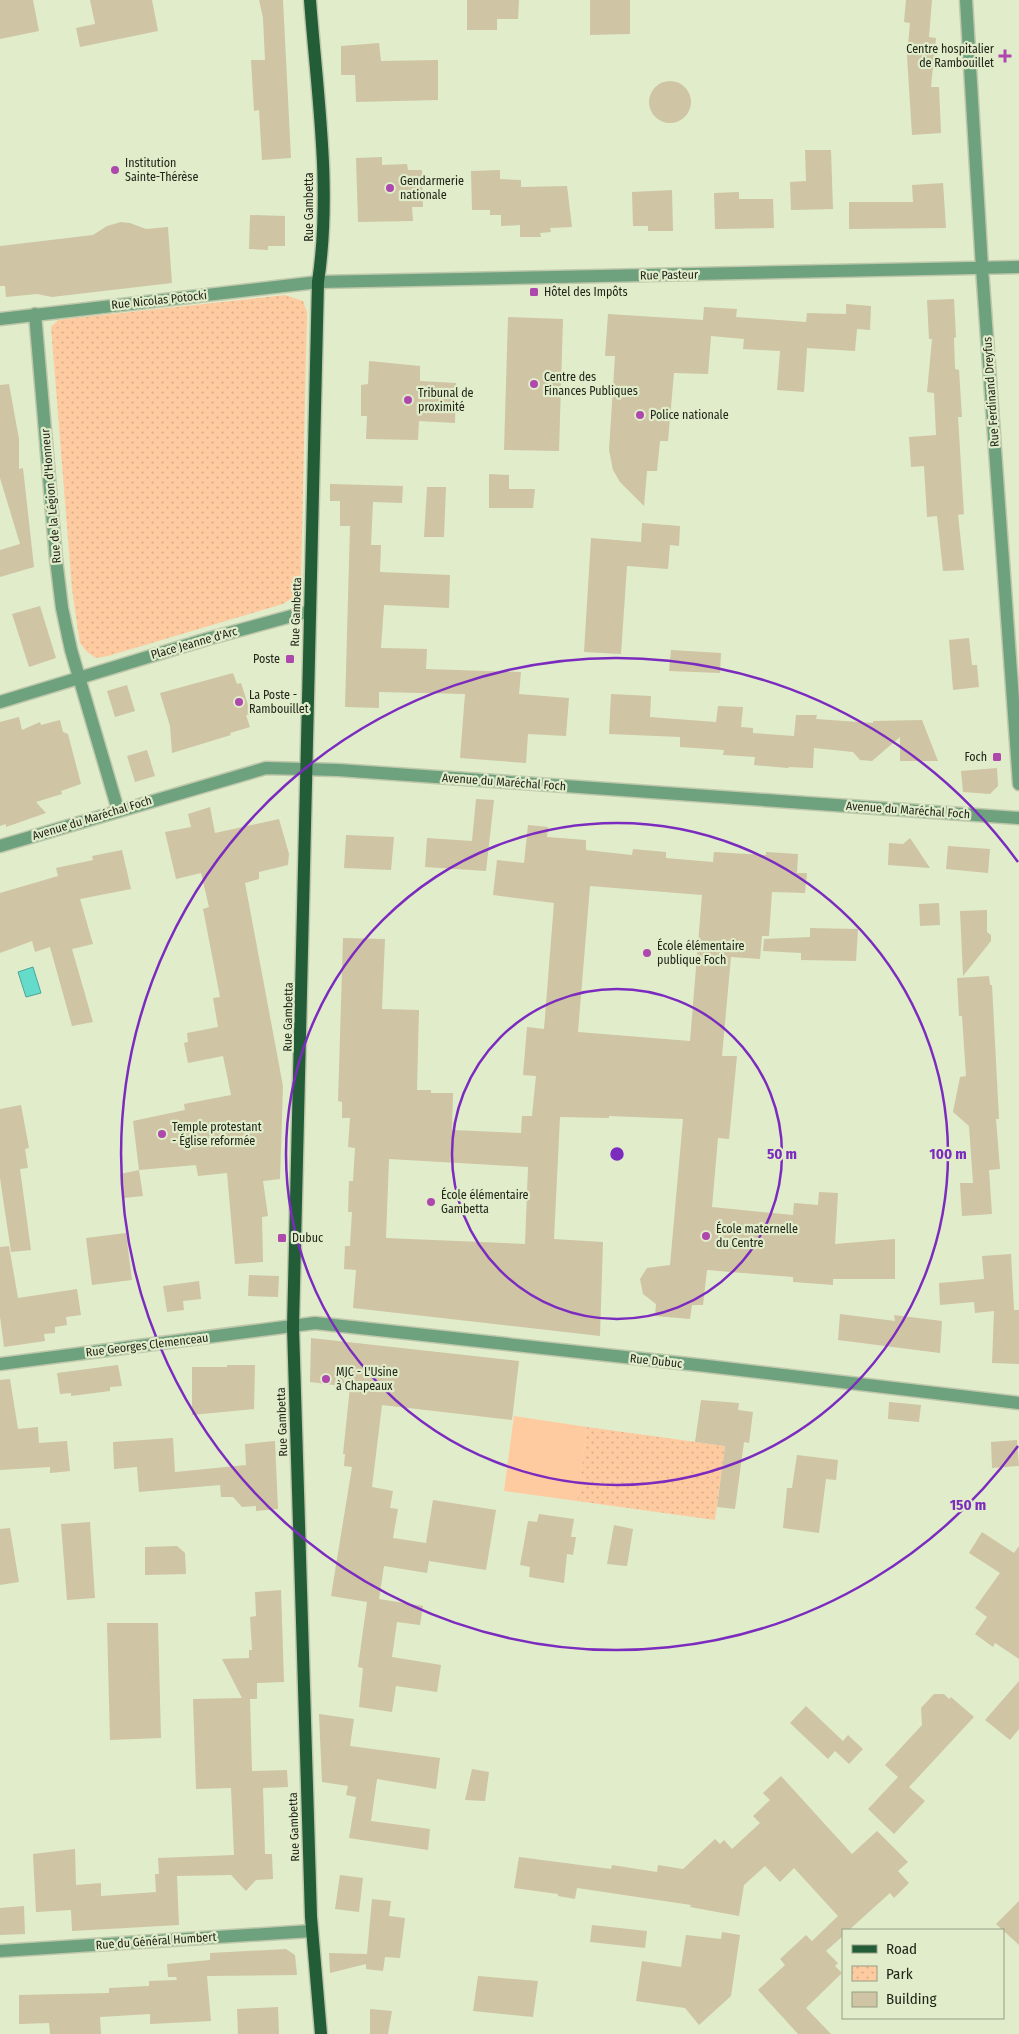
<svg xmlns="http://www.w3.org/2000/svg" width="1019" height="2034" font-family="'Fira Sans Condensed',sans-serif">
  <defs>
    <pattern id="park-dots" width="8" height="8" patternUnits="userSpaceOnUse" patternTransform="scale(1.25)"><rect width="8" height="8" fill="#fecba1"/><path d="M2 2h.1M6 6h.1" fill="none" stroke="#d9ae8a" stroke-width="1.8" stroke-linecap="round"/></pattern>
  </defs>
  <rect width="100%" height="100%" fill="#e1eccb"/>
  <path fill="url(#park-dots)" d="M285,295L303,301L307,312L301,579L297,595L283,604L108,656L96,658L87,652L80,643L78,631L72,589L51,327L58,320L66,319Z
    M587,1427L725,1446L715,1520L577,1501Z"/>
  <path fill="#fecba1" d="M514,1416L587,1427L577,1501L504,1491Z"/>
  <path fill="#64dbcb" stroke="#50a596" d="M33,967L41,993L26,997L18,972Z"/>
  <path fill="#cfc4a3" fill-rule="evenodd" d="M0,0H33L39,31L0,39Z
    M90,0H152L158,31L80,47L76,28L95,24Z
    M259,0H283L291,158L262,160L259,110L254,111L251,60H265L263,18Z
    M467,0H519L518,19H497V30H467Z
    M590,0H630V34L590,35Z
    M906,0H932L929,37L936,38L931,87H939L941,133L912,135L907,56L910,23L904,22Z
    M379,43L381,61L438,60V100L356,102L355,75H341V46Z
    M649 102a21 21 0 1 1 42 0a21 21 0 1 1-42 0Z
    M805,150H831L833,209L791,210L790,182L806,181Z
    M382,157V165L407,164L408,170H422L423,207H412L413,221L358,222L356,158Z
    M500,170V179L521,180V187L567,186L572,227L550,228L551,232L540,233L541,237H520V225L501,226V215H490V210H472L471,171Z
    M943,183L946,228L849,229V202H913L912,185Z
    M672,190L673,231H648V226H633L632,192Z
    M739,192V199H773L774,228L715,229L714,193Z
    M250,215L285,216V246H268V250L249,249Z
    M121,222L130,223L146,229L168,227L172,283L52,297L37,294L6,297L5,286H0V246L93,235L107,226Z
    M954,299L956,337L954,338L955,369L959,370L962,417H958L964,514L958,515L964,570L943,571L937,516L927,517L924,466L911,467L909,437L936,435L934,393L927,392L932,339H929L927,300Z
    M846,304L871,306L870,330L857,329L855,351L807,348L804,392L777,390L780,351L743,349L744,339L711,336L708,374L674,373L668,441H660L657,471H647L644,506L620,482L613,470L609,450L615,356H605L608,314L703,320L704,307L737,309L736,317L806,322L807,313L846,314Z
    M508,317L563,319L559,451L504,450Z
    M369,361L420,366V381L456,383L455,423L419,421L418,440L366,439L367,416H361V385L368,384Z
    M9,384L19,439V469L23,468L34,567L0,577V550L20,544L0,478V385Z
    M489,474L509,475V489H535L533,508H489Z
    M330,484L403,486L402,503L373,502L371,545H381L380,572L450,575L449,608L384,605L381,648L427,649L426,669L521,672L519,694L569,698L566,736L528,734L526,763L460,758L465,694L379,692V708L345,707L350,526H340V501H330Z
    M427,487H446L444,537H424Z
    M642,523L680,526L679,546L670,545L668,569L627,566L621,654L584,652L591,538L641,542Z
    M40,606L56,658L29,667L12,614Z
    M969,638L972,665H977L979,687L953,690L949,640Z
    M671,650L721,653L720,673L669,671Z
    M233,673L237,684L241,683L251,714L246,715L250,727L230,733L231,735L172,753L170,726L160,693Z
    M127,685L135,711L115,717L107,691Z
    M611,694L651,696L650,717L716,722L718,706L743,707L741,727L753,728V733L794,736L796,715H817L816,719L873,723V721L922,720L938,761H900V737L872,761L860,760L853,752L814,748L813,768L789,767L788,768L754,765L755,757L723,755L724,750L680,747V737L609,734Z
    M19,717L22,730L40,722L41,725L60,720L63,732L68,734L81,784L61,791L62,794L36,802L46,813L6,827V824L0,826V722Z
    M147,750L155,776L135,782L127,756Z
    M997,768L998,786L990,794L963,792L961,771Z
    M476,799L494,800L486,871L425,867L427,838L472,841Z
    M210,807L215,833L279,819L289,854L288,865L259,872V879L245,883L283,1086L280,1179L263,1181L268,1216L262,1217L263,1262L235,1264L227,1173L198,1176L196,1165L139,1170L133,1121L185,1110L184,1104L231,1095L223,1056L188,1063L184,1043L188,1042L187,1033L218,1027L213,998L220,997L203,909L209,907L201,873L176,879L165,832L191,827L188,814Z
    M528,825L548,827L547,837L586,840V850L632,855L633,849L666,852V858L713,862L714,852L766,855V852L798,854L797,873H807L805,893L772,892L769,936H762L760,959L731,957L722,1056H737L729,1139L718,1138L712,1207L793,1215L794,1203L818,1205L819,1192L838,1193L835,1244L895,1239V1279H833V1285L793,1282V1277L707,1270L703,1305H692L690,1319L655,1316L656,1304L643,1294L640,1279L647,1268L670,1265L683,1119L609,1116V1118L560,1117L554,1239L603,1242L600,1336L353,1308L356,1270L344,1269L345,1246H350L352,1212H348L349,1181H353L355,1148L348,1147L350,1118H342V1102L338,1101L343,938L385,939L382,1009L419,1010L417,1090H431V1093H453L452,1130L521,1133L522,1116H532L536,1076L523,1075L527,1027L544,1029L554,903L493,895L497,860L524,863ZM590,886L702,895L690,1041L578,1032ZM389,1159L528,1167L525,1244L386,1238Z
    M346,835L394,837L391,870L344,868Z
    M910,838L930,868L888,865L889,843L903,844Z
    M948,846L990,849L988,873L946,869Z
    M122,850L131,889L80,899L93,944L72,949L93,1022L72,1026L50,947L35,952L32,941L0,953V893L58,876L56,868L93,860L92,856Z
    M939,903L940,925L920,926L919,904Z
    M987,910V932L991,935V941L963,976L960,911Z
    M810,928L858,929L856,961L801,960V953L763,951L764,939L810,937Z
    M989,976L990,985H992L999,1119H996L1000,1169L989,1170L992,1214L962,1216L960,1183H973L969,1126L953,1112L960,1077L966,1076L962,1016H959L957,978Z
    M21,1105L29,1148L25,1149L28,1168L20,1169L31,1250L11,1252L0,1178V1109Z
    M139,1170L143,1196L124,1198L120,1174Z
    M126,1233L132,1280L92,1285L86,1238Z
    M9,1246L18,1298L77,1289L81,1315L66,1317L67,1325L55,1327V1333L44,1334L45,1341L4,1347L0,1316V1247Z
    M1011,1254L1014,1310H1019V1364L992,1363L994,1311L975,1313L974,1302L940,1305L939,1283L984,1279L982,1256Z
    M249,1275L279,1276L278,1297L248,1296Z
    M199,1281L201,1299L183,1301L184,1310L167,1312L163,1286Z
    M840,1314L895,1321L894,1315L942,1321L940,1353L838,1340Z
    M311,1338L519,1361L512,1420L382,1405L372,1487L393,1491L390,1508L398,1509L393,1538L426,1543L433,1500L496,1510L486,1570L429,1561L427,1573L384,1566L379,1599L423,1606L420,1625L397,1622L392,1657L441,1665L437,1692L396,1686L392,1712L359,1707L363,1668L358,1667L367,1602L331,1596L352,1467L344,1466L345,1454H343L350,1387L310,1382Z
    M118,1365L122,1386L110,1387V1391L71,1396V1393L60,1394L57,1373Z
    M227,1365H255L254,1409L192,1415V1367H227Z
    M10,1379L18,1429L38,1427L39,1443L67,1441L70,1471L50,1473V1467L0,1470V1380Z
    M701,1400L739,1403L738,1410L753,1412L749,1443L744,1442L735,1509L717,1507L725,1446L695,1442Z
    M889,1402L921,1405L919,1422L888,1419Z
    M173,1438L175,1472L246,1465L245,1444L275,1441L278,1509L256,1511V1506L242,1507L233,1497H221L220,1485L139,1492L137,1467L114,1469L113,1442Z
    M1017,1440L1019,1466L992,1468L991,1442Z
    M797,1455L838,1460L836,1480L826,1479L819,1533L783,1528L787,1488H792Z
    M539,1514L574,1519L571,1537H576L573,1555L567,1554L564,1583L529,1577L530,1567L520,1565L528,1521L537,1522Z
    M90,1522L95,1598L67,1600L61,1524Z
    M614,1525L633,1529L627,1566L607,1564Z
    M10,1528L19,1582L0,1585V1529Z
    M982,1532L1014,1553L1019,1546V1659L995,1643L993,1647L975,1634L987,1617L975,1608L1000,1573L969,1553Z
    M177,1546L185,1553L186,1574L145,1575V1547Z
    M281,1590L284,1682L257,1683V1699H250L252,1771L287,1770L288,1787L263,1788L265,1854H272L273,1879L256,1880L246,1891L231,1875L177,1876L179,1925L72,1931L71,1910L36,1912L33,1854L75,1849L76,1885L101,1883V1896L156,1892L155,1874H159L158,1858L234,1855L231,1788L196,1789L193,1699L242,1698L222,1659L249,1658V1650H252L250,1617L256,1616L255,1592Z
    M107,1623H158L161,1738L110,1740Z
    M1019,1681V1729L1010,1740L985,1720Z
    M934,1694H944L949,1699L951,1697L974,1717L909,1787L925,1801L894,1834L868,1809L898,1777L885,1765L922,1725L921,1708Z
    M806,1706L843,1741L848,1735L863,1749L849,1764L835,1751L828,1759L790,1723Z
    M319,1714L354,1719L350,1746L440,1758L436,1789L377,1779L371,1821L430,1829L428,1850L349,1838L356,1797L346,1795L348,1786L322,1782Z
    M472,1769L489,1772L485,1801L465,1800Z
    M781,1776L852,1854L877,1831L908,1862L898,1871L909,1883L894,1898L890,1893L849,1930H843V1936L826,1951L838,1963L835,1966L842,1973L806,2008L831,2034H798L758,1990L785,1965L780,1959L806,1935L812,1941L838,1916L794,1868L780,1882L765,1866L744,1885L739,1916L690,1907L691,1905L577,1888L575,1899L558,1896V1894L514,1888L519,1857L611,1869L612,1865L657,1872L658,1865L683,1869L715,1839L720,1844L724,1840L732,1849L760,1823L753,1816L770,1800L763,1793Z
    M340,1875L363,1878L359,1912L335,1909Z
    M372,1899L391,1901L389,1916L405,1918L400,1958L385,1957L383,1971L366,1969V1964L330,1973L329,1953L367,1954Z
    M1019,1901V1945L996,1924Z
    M24,1906L25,1934L0,1935V1908Z
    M592,1925L647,1931L645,1948L590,1942Z
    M722,1932L740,1935L731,1996L699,2025L685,2008L636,2001L642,1961L681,1967L686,1935L721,1939Z
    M286,1949L295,1955L297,1975L207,1976L211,2021L150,2024V2014L100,2017L101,2034H50L49,2023L19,2024V1995L109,1993V1988L149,1986V1981L177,1980L176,1977H168L167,1964L210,1960V1953Z
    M478,1976L538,1981L533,2017L473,2011Z
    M278,2007L279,2034H238L237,2009Z
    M370,2009L392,2011L388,2034H370Z"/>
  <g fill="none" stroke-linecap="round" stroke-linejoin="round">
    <g stroke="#bfc8ab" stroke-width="15">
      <path id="minor" d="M966,0L982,268L1019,784
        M35,314L56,559L62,608L71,650L118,810
        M0,319L318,282L1019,267
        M0,702L207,639L310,611
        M0,846L266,768L338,770L1019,818
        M0,1364L315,1323L707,1366L1019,1403
        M0,1951L311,1931"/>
    </g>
    <g stroke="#bfc8ab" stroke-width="15">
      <path id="major" d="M310,0C317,94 332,188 318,282L293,1327L311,1917L321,2034"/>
    </g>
    <use href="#minor" stroke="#6ea17d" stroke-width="12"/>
    <use href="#major" stroke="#225d38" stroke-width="12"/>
  </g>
  <g fill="none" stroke="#7b2cbf" stroke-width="2.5">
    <circle cx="617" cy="1154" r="165"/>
    <circle cx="617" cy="1154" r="331"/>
    <path d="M1018 1446A496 496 0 1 1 1018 862"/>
  </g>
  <g fill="#ae48ad" stroke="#e1eccb" stroke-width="2">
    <path d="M1002.5 48.5h5v5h5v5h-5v5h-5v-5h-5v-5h5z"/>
    <circle cx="115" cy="170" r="5"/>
    <circle cx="390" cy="188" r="5"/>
    <rect x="529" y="287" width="10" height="10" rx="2.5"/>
    <circle cx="534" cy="384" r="5"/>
    <circle cx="408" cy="400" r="5"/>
    <circle cx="640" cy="415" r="5"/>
    <rect x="285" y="654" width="10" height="10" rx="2.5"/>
    <circle cx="239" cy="702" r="5"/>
    <rect x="992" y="752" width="10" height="10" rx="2.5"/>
    <circle cx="647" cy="953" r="5"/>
    <circle cx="162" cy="1134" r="5"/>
    <circle cx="431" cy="1202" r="5"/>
    <circle cx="706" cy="1236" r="5"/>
    <rect x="277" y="1233" width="10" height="10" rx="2.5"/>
    <circle cx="326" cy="1379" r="5"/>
  </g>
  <g text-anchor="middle" stroke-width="4.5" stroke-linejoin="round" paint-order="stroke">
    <g font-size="12" fill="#222619" stroke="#e1eccb" text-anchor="start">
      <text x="994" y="53" text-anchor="end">Centre hospitalier<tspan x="994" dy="14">de Rambouillet</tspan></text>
      <text x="125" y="167">Institution<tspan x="125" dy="14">Sainte-Thérèse</tspan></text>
      <text x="400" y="185">Gendarmerie<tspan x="400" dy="14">nationale</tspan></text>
      <text x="544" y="296">Hôtel des Impôts</text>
      <text x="544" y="381">Centre des<tspan x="544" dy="14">Finances Publiques</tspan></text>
      <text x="418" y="397">Tribunal de<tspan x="418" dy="14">proximité</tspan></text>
      <text x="650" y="419">Police nationale</text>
      <text x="280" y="663" text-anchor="end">Poste</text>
      <text x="249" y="699">La Poste -<tspan x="249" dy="14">Rambouillet</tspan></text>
      <text x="987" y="761" text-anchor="end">Foch</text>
      <text x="657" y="950">École élémentaire<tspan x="657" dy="14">publique Foch</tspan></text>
      <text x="172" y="1131">Temple protestant<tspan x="172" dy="14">- Église reformée</tspan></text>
      <text x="441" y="1199">École élémentaire<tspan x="441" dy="14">Gambetta</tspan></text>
      <text x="716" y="1233">École maternelle<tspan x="716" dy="14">du Centre</tspan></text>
      <text x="292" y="1242">Dubuc</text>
      <text x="336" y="1376">MJC - L'Usine<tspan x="336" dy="14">à Chapeaux</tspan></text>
    </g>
    <g font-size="12" fill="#222619" stroke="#e1eccb">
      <text transform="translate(309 207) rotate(-90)" y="4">Rue Gambetta</text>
      <text transform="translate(669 275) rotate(-1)" y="4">Rue Pasteur</text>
      <text transform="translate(159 300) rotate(-6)" y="4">Rue Nicolas Potocki</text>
      <text transform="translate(991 392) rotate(-94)" y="4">Rue Ferdinand Dreyfus</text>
      <text transform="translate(51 496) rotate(-95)" y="4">Rue de la Légion d'Honneur</text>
      <text transform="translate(296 612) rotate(-88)" y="4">Rue Gambetta</text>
      <text transform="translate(194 643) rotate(-16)" y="4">Place Jeanne d'Arc</text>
      <text transform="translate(504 782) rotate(4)" y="4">Avenue du Maréchal Foch</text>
      <text transform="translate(908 810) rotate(4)" y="4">Avenue du Maréchal Foch</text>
      <text transform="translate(92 818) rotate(-17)" y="4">Avenue du Maréchal Foch</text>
      <text transform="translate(288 1017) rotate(-89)" y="4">Rue Gambetta</text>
      <text transform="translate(147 1345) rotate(-7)" y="4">Rue Georges Clemenceau</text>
      <text transform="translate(656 1361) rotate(6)" y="4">Rue Dubuc</text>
      <text transform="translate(282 1422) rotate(-92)" y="4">Rue Gambetta</text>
      <text transform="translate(294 1827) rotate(-92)" y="4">Rue Gambetta</text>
      <text transform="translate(156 1941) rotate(-4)" y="4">Rue du Général Humbert</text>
    </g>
  </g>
  <circle cx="617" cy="1154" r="8" fill="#7b2cbf" stroke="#e1eccb" stroke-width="2.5"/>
  <g font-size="15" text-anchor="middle" font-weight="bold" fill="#7b2cbf" stroke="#e1eccb" stroke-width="4.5" stroke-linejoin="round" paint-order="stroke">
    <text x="782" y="1159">50 m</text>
    <text x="948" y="1159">100 m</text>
    <text x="968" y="1510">150 m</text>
  </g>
  <rect x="842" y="1929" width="162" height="90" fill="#e1eccb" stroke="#959d84"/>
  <rect x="852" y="1945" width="25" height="8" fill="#225d38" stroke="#959d84"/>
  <text x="886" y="1954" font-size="15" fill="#222619">Road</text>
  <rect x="852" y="1966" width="25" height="15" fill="url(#park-dots)" stroke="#959d84"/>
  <text x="886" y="1979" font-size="15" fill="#222619">Park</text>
  <rect x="852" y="1992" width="25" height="15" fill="#cfc4a3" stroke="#959d84"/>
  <text x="886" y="2004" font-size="15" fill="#222619">Building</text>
</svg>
